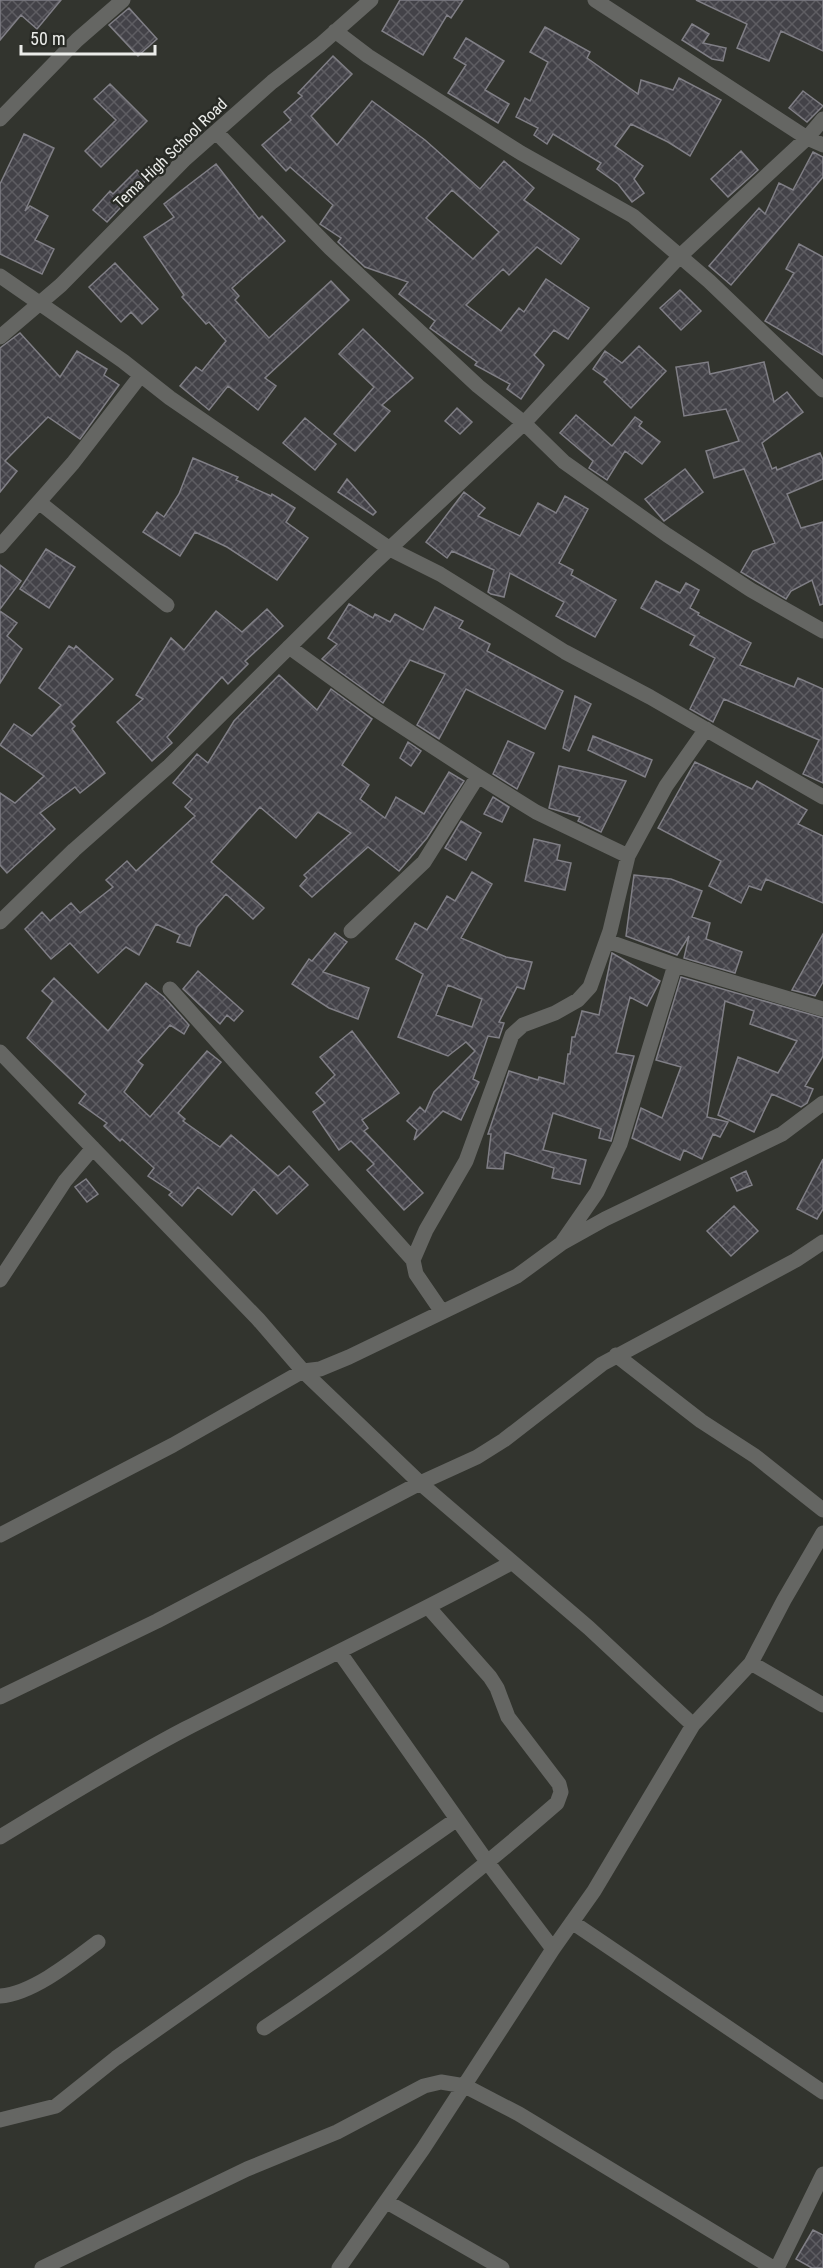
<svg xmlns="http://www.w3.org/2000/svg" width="823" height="2268" font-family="'Roboto Condensed',sans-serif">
  <defs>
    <pattern id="building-cross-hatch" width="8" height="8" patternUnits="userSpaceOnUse" patternTransform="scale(1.5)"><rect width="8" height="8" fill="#434248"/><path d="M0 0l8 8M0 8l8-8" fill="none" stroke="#5e5d62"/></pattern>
  </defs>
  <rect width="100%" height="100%" fill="#32342e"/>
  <path fill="url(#building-cross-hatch)" stroke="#807f86" stroke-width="1.5" fill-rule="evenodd" d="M0,0H61L37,29L21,15L0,40Z
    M400,0H463L451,18L447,15L423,55L382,31Z
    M696,0H823V51L781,31L769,61L737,48L747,24Z
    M129,8L157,39L138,56L109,25Z
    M692,24L709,34L703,43L726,48L723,61L712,59L682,40Z
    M545,27L590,52L587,58L638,94L641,80L673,90L679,78L721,100L690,156L668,142L631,124L615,146L643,166L634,179L644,193L632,202L618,184L597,169L601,163L553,134L547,144L534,135L538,128L516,117L525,98L530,101L548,62L530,52Z
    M466,38L504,61L485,90L509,104L498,123L448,93L466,65L454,58Z
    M333,56L352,74L311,116L337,145L372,101L425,140L480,189L504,161L534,188L524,200L579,239L561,264L537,247L509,275L503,269L466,305L501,331L519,308L524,312L546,279L589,308L568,339L554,330L534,355L544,365L521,399L507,389L510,384L475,365L477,362L430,328L435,321L399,294L408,282L365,267L338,242L341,238L320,224L333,205L290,167L286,171L262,145L291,120L284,112L302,96L298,93ZM452,190L499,232L473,259L426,218Z
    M110,84L147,121L101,167L85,151L116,120L94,99Z
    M803,91L823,106L807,122L789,108Z
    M24,134L54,148L25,211L30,206L48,216L35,240L54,249L42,274L0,254V184Z
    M741,151L758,170L728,197L711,179Z
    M813,152L823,157V177L731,285L709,266L759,208L765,214L779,183L793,190Z
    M216,164L259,219L262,216L285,241L232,288L239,296L235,300L269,338L331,281L349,300L265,378L276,386L258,410L228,386L209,410L180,386L196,367L202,371L226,341L209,322L206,324L182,297L184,295L144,237L174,217L164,204Z
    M137,170L147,179L107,222L93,210L110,191L113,194Z
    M799,244L823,257V355L765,321L794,273L786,269Z
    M115,263L158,309L142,324L131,312L121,322L89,287Z
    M680,290L701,311L681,330L660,308Z
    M363,329L413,378L382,405L390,411L355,451L334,434L374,387L339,354Z
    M20,333L60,377L77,351L107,369L104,375L119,385L80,439L48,417L5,461L17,471L0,492V348Z
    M639,346L666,371L631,408L604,382L607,379L593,369L605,351L622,363Z
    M708,362L710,374L764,362L774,402L787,392L803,412L762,443L772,469L776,467L777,470L820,453L823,460V479L787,494L801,528L823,522V604L820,605L812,580L791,591L786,599L741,572L753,551L775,543L744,469L714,478L706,451L739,441L726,409L684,416L676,367Z
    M457,408L472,422L460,434L445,421Z
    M576,415L612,446L635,417L642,422L639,426L660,442L642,464L625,451L607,480L589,468L593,461L560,433Z
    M305,418L336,444L315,470L283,443Z
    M193,458L238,477L236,480L271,496L272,494L295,508L286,522L308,538L277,580L227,547L195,532L180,556L143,532L157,512L164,517L179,494Z
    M685,469L703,492L664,521L645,499Z
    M347,479L376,512L373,515L338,492Z
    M464,492L485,508L478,516L520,536L538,503L556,513L565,496L588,509L559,563L573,570L571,575L616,600L595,637L556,616L564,602L510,573L504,597L491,594L488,592L494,570L452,551L447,558L426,542Z
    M46,549L75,567L49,608L20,589Z
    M0,565L21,581L0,609Z
    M656,581L680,593L686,583L699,590L690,608L699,613L698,615L751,643L740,665L794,687L798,678L823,689V783L803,774L819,740L724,699L713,722L690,709L715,658L690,645L695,636L641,608Z
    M349,604L373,618L375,614L390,622L395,614L423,630L435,607L463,621L459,628L490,644L487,651L563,691L545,729L466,689L439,739L417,725L445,674L410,660L383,703L322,659L337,644L328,638Z
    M267,609L283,626L245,661L248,664L228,684L222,677L167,737L172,743L152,761L117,722L143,699L136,695L171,638L184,650L216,611L242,632Z
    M0,611L17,623L7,636L22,649L0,683Z
    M69,646L74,649L76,646L113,679L71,722L75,726L72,729L105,773L80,793L75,787L40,813L55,829L7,873L0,865V793L15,803L44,776L0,745L14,724L32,736L61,705L39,688Z
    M279,675L317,710L331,689L372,719L342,765L369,785L360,799L385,818L396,797L424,814L449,772L464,781L427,838L399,871L368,847L312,897L300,886L307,878L304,875L351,833L318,812L296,838L260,807L211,862L264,908L253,919L226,894L197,927L190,946L177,942L180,935L156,924L139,955L126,947L98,973L70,943L51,959L25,929L42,912L50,921L71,903L80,913L113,887L106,880L127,861L136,871L195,816L185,807L192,799L173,783L197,754L208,763L234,721Z
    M575,696L591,704L569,751L563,748Z
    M593,736L652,760L645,777L588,750Z
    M508,741L534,753L517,789L493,774Z
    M408,742L421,751L411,766L400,758Z
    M695,762L752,789L757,781L807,810L798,824L823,836V903L766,879L761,890L749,886L741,903L709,886L721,861L658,828Z
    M559,766L626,781L601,832L578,821L580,817L549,808Z
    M493,797L509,807L502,822L484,814Z
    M461,821L481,833L466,860L445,848Z
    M534,839L560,845L557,860L571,863L565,890L525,881Z
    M472,872L492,884L461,938L506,957L532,962L524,989L517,987L499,1022L504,1023L499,1038L488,1036L473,1079L479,1082L461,1120L443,1111L414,1140L417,1130L407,1121L420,1107L425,1112L434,1092L475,1051L466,1042L448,1056L398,1037L423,974L396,959L415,923L427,930L447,896L455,901ZM448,985L482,999L472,1027L436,1015Z
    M634,875L671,879L702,891L692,917L710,923L706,939L742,952L735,973L684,958L689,936L677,955L626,936Z
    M335,933L347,942L323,972L369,988L358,1019L329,1008L292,984L309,959L312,961Z
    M823,934V982L815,996L792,990Z
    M612,953L660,981L647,1006L630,997L616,1053L634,1056L611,1141L599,1138L601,1129L553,1113L543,1150L586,1160L580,1184L552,1178L554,1168L505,1152L503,1169L487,1168L491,1134H488L509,1071L538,1080L539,1077L564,1084L568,1054H570L572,1037H575L582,1011L599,1015Z
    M198,971L243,1011L234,1021L227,1015L220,1024L183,989Z
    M681,977L823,1018V1056L805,1086L813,1089L807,1103L801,1107L772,1094L754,1132L718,1115L738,1057L778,1073L797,1041L750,1024L754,1011L725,1001L707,1117L728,1122L720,1137L713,1134L702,1159L684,1150L680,1160L632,1138L641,1108L662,1118L681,1067L656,1060Z
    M54,978L108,1031L146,983L164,997L189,1025L184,1034L170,1025L138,1061L143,1065L124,1092L150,1117L207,1051L221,1062L178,1113L185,1119L183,1121L220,1147L231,1135L278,1176L289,1166L308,1185L277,1214L254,1189L232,1215L198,1187L182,1206L169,1195L172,1192L148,1176L154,1168L122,1139L120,1141L104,1126L107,1123L79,1103L86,1094L27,1038L53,1001L42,991Z
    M352,1031L399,1093L362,1120L368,1128L364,1131L423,1193L404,1210L367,1170L374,1164L351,1141L339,1150L313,1112L325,1103L316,1093L335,1075L320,1057Z
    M823,1159V1209L817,1219L797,1209Z
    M746,1171L752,1185L737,1191L731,1178Z
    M86,1179L98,1194L87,1202L75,1187Z
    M734,1206L758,1231L731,1256L707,1231Z
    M813,2230L823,2235V2268H812L796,2259Z"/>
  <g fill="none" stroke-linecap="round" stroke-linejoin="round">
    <path stroke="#656663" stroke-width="15" d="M595,0L807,138L823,145
      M335,31L368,56L521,153L633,216L709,281L823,390
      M0,119L77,40L123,0
      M216,132L330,248L478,386L524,423L564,462L667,535L751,590L823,631
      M0,276L123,361L170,398L390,549L440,574L565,652L650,697L823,797
      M0,337L61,285L184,160L272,82L320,45L371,0
      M39,502L167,605
      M0,546L73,463L141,375
      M289,647L375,709L478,776L536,812L628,856
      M0,922L74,850L169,766L372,565L524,423L680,256L807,138L823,119
      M351,931L424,862L478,776
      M607,941L675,965L823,1009
      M170,989L413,1260L416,1274L442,1312
      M0,1052L258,1319L303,1371L420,1483L589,1628L693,1725
      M563,1241L597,1192L620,1144L675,965
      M413,1260L426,1230L466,1161L512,1035L523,1025L555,1013L578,1000L590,987L610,931L628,856L666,786L706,729
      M0,1280L65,1181L93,1148
      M616,1355L701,1421L755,1456L823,1510
      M0,1535L173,1445L303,1371L320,1369L349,1357L517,1276L562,1243L605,1219L782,1134L823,1103
      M340,1653L488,1863L553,1949
      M751,1663L823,1705
      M0,1697L157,1621L420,1483L477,1457L504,1440L602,1364L796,1260L823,1242
      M0,1837C61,1800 122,1762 185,1729C294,1673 404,1621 511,1563
      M572,1922L823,2092
      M0,1996C32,1994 73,1961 98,1942
      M264,2028C367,1960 464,1884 557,1803L561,1792L559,1784L508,1717L497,1688L490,1677L429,1608
      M0,2120L56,2106L116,2058L457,1819
      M387,2202L502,2268
      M42,2268L247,2169L337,2132L424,2086L441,2082L465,2086L519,2114L773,2268
      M339,2268L423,2149L553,1949L594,1891L693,1725L751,1663L784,1600L823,1533
      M777,2268L823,2174"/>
  </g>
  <g text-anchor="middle" stroke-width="5" stroke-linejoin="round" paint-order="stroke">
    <g font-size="16" fill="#ebece9" stroke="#282a25">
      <text transform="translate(170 153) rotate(-44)" y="6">Tema High School Road</text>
    </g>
  </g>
  <path d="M21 45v9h134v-9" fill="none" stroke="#ebece9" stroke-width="3"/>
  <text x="30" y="45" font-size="18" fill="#ebece9" stroke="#282a25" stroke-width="4.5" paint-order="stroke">50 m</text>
</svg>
